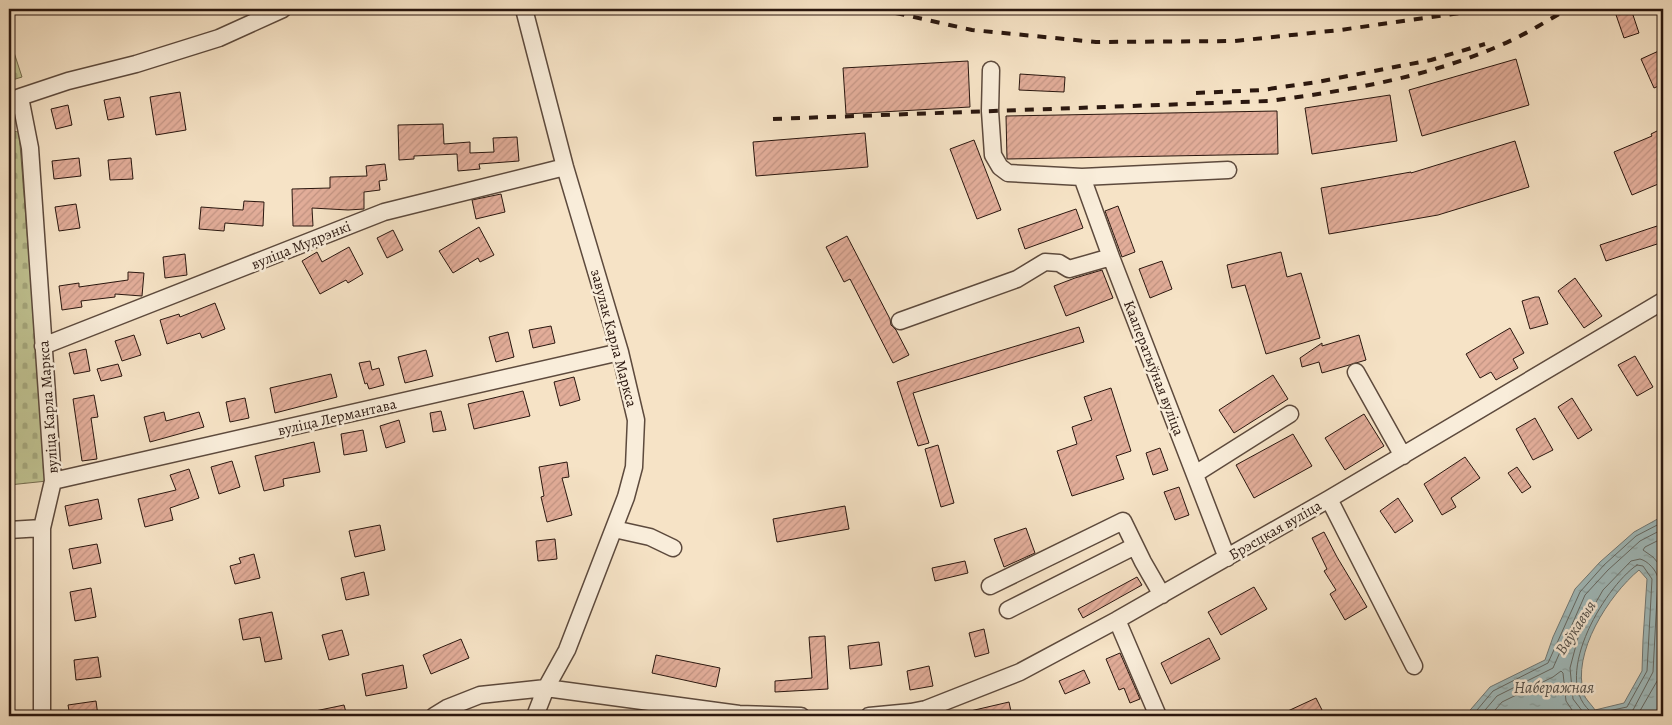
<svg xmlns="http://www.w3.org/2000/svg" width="1672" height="725" font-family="Alegreya,serif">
  <defs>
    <pattern id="cemetery-stones" width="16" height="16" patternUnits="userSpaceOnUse" patternTransform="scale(1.25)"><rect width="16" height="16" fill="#c0c392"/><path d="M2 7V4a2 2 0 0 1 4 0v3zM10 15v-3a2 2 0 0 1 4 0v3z" fill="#a5a77d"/></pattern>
    <pattern id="water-ripples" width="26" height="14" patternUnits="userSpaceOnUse" patternTransform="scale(1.25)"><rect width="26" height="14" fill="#a0bcbe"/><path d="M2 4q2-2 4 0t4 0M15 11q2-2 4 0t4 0" fill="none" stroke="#8aa1a2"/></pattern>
    <pattern id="building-hatch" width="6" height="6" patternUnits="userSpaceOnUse" patternTransform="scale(1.25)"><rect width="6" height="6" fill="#e2ad99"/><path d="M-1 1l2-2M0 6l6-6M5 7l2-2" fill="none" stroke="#c29483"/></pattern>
  </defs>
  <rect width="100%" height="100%" fill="#f6e3c6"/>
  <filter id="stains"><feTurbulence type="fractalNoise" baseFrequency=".004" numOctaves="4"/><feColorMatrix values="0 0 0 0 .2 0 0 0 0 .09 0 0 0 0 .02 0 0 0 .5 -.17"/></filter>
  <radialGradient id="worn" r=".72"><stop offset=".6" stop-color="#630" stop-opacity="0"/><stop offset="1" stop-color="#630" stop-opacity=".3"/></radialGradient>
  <path fill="url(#cemetery-stones)" stroke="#756d50" d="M9,37L22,77L9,81Z
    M9,131L19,132L47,481L9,485Z"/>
  <path fill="url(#water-ripples)" stroke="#717a78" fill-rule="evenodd" d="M1663,516V716H1465L1490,687L1545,660L1553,637L1575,589L1600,562L1634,532ZM1639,570L1647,579L1643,640L1642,671L1624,703L1595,710C1592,705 1585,699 1584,694C1571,653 1609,595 1639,570Z"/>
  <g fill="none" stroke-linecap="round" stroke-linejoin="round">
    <path stroke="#656a66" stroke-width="1" d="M1663,538L1645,547L1643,550L1653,557L1663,569
      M1637,565L1643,566L1652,579L1647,671L1627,707L1594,714C1548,683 1603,588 1637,565Z
      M1472,716L1493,691L1548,663L1580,592L1604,565L1636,536L1663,522
      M1480,716L1497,696L1553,668L1585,595L1608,570L1640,541L1663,529
      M1490,716L1502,702L1553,677L1561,671L1563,673L1566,701L1576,716
      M1586,716L1573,699L1570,668L1580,630L1603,590L1631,561L1640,559C1648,561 1656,570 1658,578L1653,672L1633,710L1627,714L1617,716
      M1637,716L1660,676L1663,622"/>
  </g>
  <path fill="url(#building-hatch)" stroke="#2a170f" d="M1614,9H1631L1639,33L1624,38Z
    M1663,49V84L1654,88L1641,59Z
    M1516,59L1529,105L1422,136L1409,90Z
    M968,61L970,107L846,114L843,68Z
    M1020,74L1065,77L1064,92L1019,90Z
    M180,92L186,130L156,135L150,97Z
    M1390,95L1397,141L1312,154L1305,108Z
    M120,97L124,117L108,120L104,100Z
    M68,105L72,125L56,129L51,109Z
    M1277,111L1278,154L1007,159L1006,116Z
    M443,124L444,144L470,142V153L494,152L493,138L517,137L519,161L479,164L480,169L458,171L457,154L414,156V159L399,160L398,125Z
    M1663,128V182L1632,195L1614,152L1652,136L1651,134Z
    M865,133L868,167L756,176L753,142Z
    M974,140L1001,210L977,219L950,149Z
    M1515,141L1529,187L1438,215L1329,234L1321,188L1411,172V173Z
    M79,158L81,176L54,179L52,161Z
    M131,158L133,179L110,180L108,160Z
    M385,164L387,180L379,181L380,190L364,192V209L348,210L312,208L313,226H293L292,189L330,188V177L367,176L366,166Z
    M501,194L505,212L476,219L472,200Z
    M244,201L264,202L263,226L225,223L224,231L199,229L201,207L243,210Z
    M76,204L80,228L59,231L55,207Z
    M1118,206L1135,252L1122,257L1105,211Z
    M1076,209L1083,228L1025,249L1018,229Z
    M1663,224V242L1606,261L1600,245Z
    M479,227L494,255L480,262L478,258L453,273L439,251Z
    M393,230L403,250L387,258L377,238Z
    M847,236L890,319L891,325L896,330L909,355L893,363L850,279L844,282L826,247Z
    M349,247L363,274L348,283L346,280L320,294L302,261L317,252L322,262Z
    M1281,252L1287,277L1301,273L1320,338L1266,354L1245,285L1232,288L1227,265Z
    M185,254L187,275L165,278L163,257Z
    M1162,261L1172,289L1150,298L1139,269Z
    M1102,270L1113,298L1066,316L1054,286L1075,278Z
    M128,272L144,273L142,296L115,294V297L81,301L82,307L62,310L59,286L79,283V287L128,280Z
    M1575,278L1602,316L1584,328L1558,291Z
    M1535,297H1539L1548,324L1530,329L1522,301Z
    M215,303L225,329L202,338L200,333L167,344L160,320L179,314L180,317Z
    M551,326L555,343L533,348L529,330Z
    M1079,327L1084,342L913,393L929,443L918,446L897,382Z
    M1510,328L1524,353L1513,359L1518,368L1496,380L1491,372L1480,378L1466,354Z
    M508,332L514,357L496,362L489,337Z
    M134,335L141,355L122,361L115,341Z
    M1359,335L1366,360L1322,373L1319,362L1302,367L1300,358L1322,343V346Z
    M86,349L90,371L74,374L69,353Z
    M426,350L433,376L405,383L398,357Z
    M1635,356L1653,387L1637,396L1618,365Z
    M370,361L372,370L379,368L384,385L369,389L367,383L365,384L359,363Z
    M118,364L122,376L101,381L97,369Z
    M331,374L337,397L275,413L270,388Z
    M1273,375L1288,399L1234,433L1219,410Z
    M574,377L580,400L560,406L554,382Z
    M1111,388L1131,451L1116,456L1124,479L1072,496L1057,451L1077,444L1072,427L1092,420L1084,397Z
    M523,391L530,416L474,429L468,404Z
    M94,395L98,417L91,418L97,459L82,461L73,399Z
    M245,398L249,418L230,422L226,402Z
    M1572,398L1592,430L1578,439L1558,407Z
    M441,411L446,430L433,432L430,413Z
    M164,412L166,421L199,412L204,427L150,442L144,417Z
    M1364,414L1384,446L1345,470L1325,438Z
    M1535,418L1553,450L1533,460L1516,429Z
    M399,420L405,442L386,448L380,426Z
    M363,430L367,451L344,455L341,434Z
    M1293,434L1312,466L1254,498L1236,465Z
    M314,442L320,472L283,479L284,486L264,491L255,456Z
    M938,445L954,503L941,507L925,449Z
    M1160,448L1168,470L1153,475L1146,453Z
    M1465,457L1480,478L1451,498L1456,507L1442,515L1424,484Z
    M232,461L240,487L219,494L211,467Z
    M567,462L569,477L562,478L572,515L547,522L541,497L544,496L539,467Z
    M1517,467L1531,487L1522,493L1508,473Z
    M189,469L199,498L170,508L173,520L145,527L138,499L176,490L170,475Z
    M1179,487L1189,515L1175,520L1164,492Z
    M1398,498L1413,521L1395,533L1380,511Z
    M98,499L102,519L69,526L65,506Z
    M845,506L849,529L777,542L773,519Z
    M380,525L385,550L355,557L349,531Z
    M1026,528L1035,553L1004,567L994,539Z
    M1324,532L1337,557L1367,607L1345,620L1330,594L1336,590L1324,571L1327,569L1312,538Z
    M555,539L557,559L538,561L536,541Z
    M97,544L101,563L73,569L69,549Z
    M254,554L260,578L235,584L230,566L241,563L239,558Z
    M965,561L968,573L935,581L932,568Z
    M364,572L369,595L346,600L341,578Z
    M1137,577L1142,585L1083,618L1078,609Z
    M1254,587L1267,609L1221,635L1208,612Z
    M91,588L96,617L75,621L70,592Z
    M272,612L282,659L265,662L260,637L243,640L239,619Z
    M984,629L989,653L975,657L969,633Z
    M342,630L349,655L329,660L322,635Z
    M825,636L828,689L775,692V681L812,678L809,637Z
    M1209,638L1220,659L1171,684L1161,663Z
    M461,639L469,658L431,674L423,655Z
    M879,642L882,665L850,669L848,646Z
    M1120,653L1140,699L1130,703L1124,688L1119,690L1106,659Z
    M656,655L720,668L716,687L652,673Z
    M98,657L101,677L76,680L74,660Z
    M403,665L407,688L366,696L362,674Z
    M929,666L933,686L910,690L907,671Z
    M1084,670L1090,683L1065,694L1059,681Z
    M1316,698L1325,716H1277Z
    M96,701L98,716H70L68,705Z
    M1009,702L1012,716H966V712Z
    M344,705L347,716H316L315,711Z"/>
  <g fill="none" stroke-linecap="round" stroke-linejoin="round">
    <g stroke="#5d4a3d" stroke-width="19">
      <path id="minor" d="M524,9L565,167L620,352L636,420L634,467L626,497L567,650L546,688L535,716
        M991,70L990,111L993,155L1000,167L1008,173L1082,177L1228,170
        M20,97L30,148L53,481L42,528V716
        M9,102L20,97L68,81L136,64L219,38L283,9
        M1082,177L1111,257L1227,558
        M900,321L1017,279L1045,262L1059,263L1069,269L1111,257
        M43,346L384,212L565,167
        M1356,372L1403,456
        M1195,474L1290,414
        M53,481L620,352
        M1329,499L1414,666
        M614,529L650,537L673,548
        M9,530L42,528
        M990,586L1123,521L1143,562L1162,595
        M1008,610L1135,546
        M1117,620L1158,716
        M434,716L447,708L480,695L546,688L739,714L801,716
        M869,716L911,712L926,709L1020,672L1117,620L1329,499L1663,301"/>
    </g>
    <use href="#minor" stroke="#f9edda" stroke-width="16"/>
    <path stroke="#2a170f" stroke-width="4" stroke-dasharray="9 9" stroke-linecap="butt" d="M878,9L972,30L1096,42L1235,41L1340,30L1460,13L1478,9
      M1196,93L1262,90L1317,82L1431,60L1485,44
      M773,119L1269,101C1352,90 1436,76 1512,40C1531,31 1550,19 1568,9"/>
  </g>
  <g text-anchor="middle" stroke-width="5" stroke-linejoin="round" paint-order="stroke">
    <g font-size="15" fill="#2a170f" stroke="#f9edda">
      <text transform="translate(301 245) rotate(-22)" y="5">вуліца Мудрэнкі</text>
      <text transform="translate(614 338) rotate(75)" y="5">завулак Карла Маркса</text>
      <text transform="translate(1154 368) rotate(69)" y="5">Кааператыўная вуліца</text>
      <text transform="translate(48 407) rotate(-94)" y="5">вуліца Карла Маркса</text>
      <text transform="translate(337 417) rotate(-13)" y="5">вуліца Лермантава</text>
      <text transform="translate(1275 530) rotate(-30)" y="5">Брэсцкая вуліца</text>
    </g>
    <g font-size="16" font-style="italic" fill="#53514c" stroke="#f9edda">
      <text transform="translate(1575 627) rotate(-57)" y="6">Ваўкавыя</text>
      <text x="1554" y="693">Наберажная</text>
    </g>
  </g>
  <rect width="1672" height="725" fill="none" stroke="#f6e3c6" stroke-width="30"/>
  <rect x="10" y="10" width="1652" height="705" fill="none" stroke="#2a170f" stroke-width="2.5"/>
  <rect x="15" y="15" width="1642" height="695" fill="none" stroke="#2a170f"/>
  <rect width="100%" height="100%" filter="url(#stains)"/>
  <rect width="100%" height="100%" fill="url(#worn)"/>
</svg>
